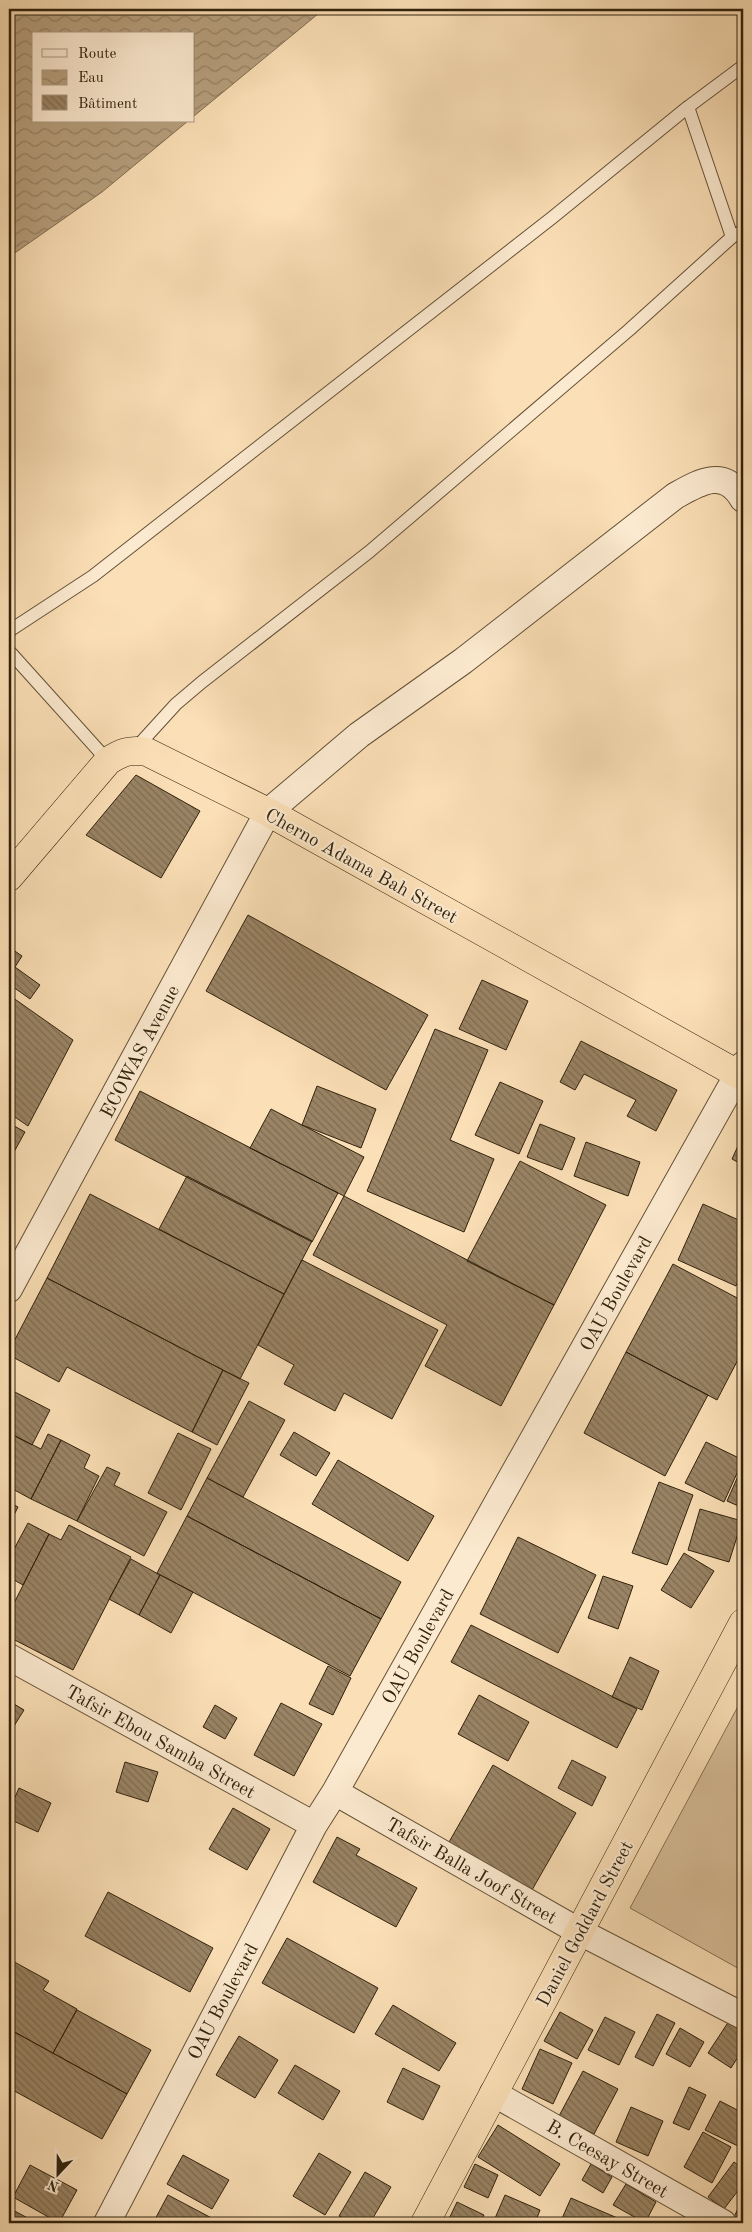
<svg xmlns="http://www.w3.org/2000/svg" width="752" height="2232" font-family="'Old Standard TT',serif">
  <defs>
    <pattern id="water-waves" width="16" height="10" patternUnits="userSpaceOnUse" patternTransform="scale(1.25)"><rect width="16" height="10" fill="#b69f7d"/><path d="M0 5q4-4 8 0t8 0" fill="none" stroke="#958165"/></pattern>
    <pattern id="building-back-hatch" width="6" height="6" patternUnits="userSpaceOnUse" patternTransform="scale(1.25)"><rect width="6" height="6" fill="#9a8465"/><path d="M-1 5l2 2M0 0l6 6M5-1l2 2" fill="none" stroke="#7e6c52"/></pattern>
  </defs>
  <rect width="100%" height="100%" fill="#fbdfb6"/>
  <filter id="stains"><feTurbulence type="fractalNoise" baseFrequency=".004" numOctaves="4"/><feColorMatrix values="0 0 0 0 .2 0 0 0 0 .09 0 0 0 0 .02 0 0 0 .5 -.17"/></filter>
  <radialGradient id="worn" r=".72"><stop offset=".6" stop-color="#630" stop-opacity="0"/><stop offset="1" stop-color="#630" stop-opacity=".3"/></radialGradient>
  <path fill="#d9bf99" stroke="#857053" d="M743,1697V1971L630,1908Z"/>
  <path fill="url(#water-waves)" stroke="#816d50" d="M9,9H324L194,116V34H34V121H188L102,192L9,257Z"/>
  <path fill="url(#building-back-hatch)" stroke="#31220d" d="M136,775L200,811L161,878L86,835Z
    M248,915L428,1015L386,1090L206,991Z
    M9,947L22,956L15,967L40,985L30,999L9,984Z
    M482,980L528,1001L506,1050L459,1029Z
    M9,995L73,1040L28,1126L9,1113Z
    M435,1029L488,1050L450,1140L494,1159L464,1232L367,1191Z
    M581,1041L677,1090L656,1131L627,1116L636,1100L584,1074L575,1090L560,1082Z
    M500,1082L543,1101L519,1154L475,1135Z
    M317,1086L376,1109L361,1148L302,1125Z
    M140,1091L338,1193L312,1242L115,1140Z
    M271,1109L364,1157L344,1196L250,1148Z
    M9,1123L25,1132L9,1161Z
    M540,1124L575,1138L562,1170L527,1157Z
    M743,1135V1165L732,1159Z
    M586,1142L640,1162L628,1196L574,1176Z
    M520,1161L606,1205L554,1305L467,1261Z
    M187,1176L312,1241L284,1294L159,1229Z
    M90,1194L284,1294L240,1379L47,1278Z
    M344,1196L554,1305L501,1406L425,1366L447,1325L313,1255Z
    M703,1204L743,1222V1270L736,1286L678,1260Z
    M302,1260L438,1330L392,1419L344,1393L335,1411L284,1384L294,1365L258,1345Z
    M673,1264L743,1301V1350L717,1400L626,1352Z
    M47,1278L223,1370L192,1432L67,1367L59,1382L9,1355V1351Z
    M626,1352L708,1395L665,1476L584,1433Z
    M223,1370L249,1383L217,1445L192,1432Z
    M9,1389L50,1410L32,1445L9,1433Z
    M249,1401L285,1420L243,1497L207,1478Z
    M294,1432L330,1453L316,1476L280,1455Z
    M9,1433L41,1449L48,1434L61,1440L31,1499L9,1487Z
    M178,1433L211,1449L181,1510L148,1493Z
    M61,1440L90,1455L84,1468L99,1476L77,1521L31,1499Z
    M706,1442L743,1460L724,1502L685,1483Z
    M338,1460L434,1516L408,1561L312,1504Z
    M107,1467L120,1473L114,1485L167,1512L144,1556L77,1521Z
    M742,1467H743V1508L727,1501Z
    M207,1478L401,1582L381,1619L187,1516Z
    M659,1482L693,1495L667,1565L632,1553Z
    M9,1502L18,1507L9,1525Z
    M700,1509L742,1521L729,1562L688,1550Z
    M187,1516L381,1619L350,1676L157,1573Z
    M28,1523L49,1534L23,1585L9,1577V1548L13,1551Z
    M69,1525L131,1557L73,1670L9,1637V1613L49,1534L61,1540Z
    M518,1537L596,1575L558,1653L480,1614Z
    M684,1553L714,1571L691,1608L661,1590Z
    M131,1559L160,1575L139,1615L109,1599Z
    M160,1575L193,1592L171,1633L139,1615Z
    M603,1576L633,1586L618,1629L588,1618Z
    M471,1625L637,1709L617,1748L451,1662Z
    M630,1657L659,1671L642,1710L612,1697Z
    M328,1666L351,1678L333,1715L309,1704Z
    M479,1695L529,1722L508,1761L458,1734Z
    M9,1701L24,1710L9,1734Z
    M281,1703L322,1724L294,1776L254,1755Z
    M215,1705L237,1718L225,1739L203,1727Z
    M572,1760L606,1777L592,1806L558,1788Z
    M125,1762L158,1772L148,1802L116,1792Z
    M493,1765L576,1813L528,1897L445,1849Z
    M19,1788L51,1803L38,1832L9,1819V1811Z
    M233,1808L270,1829L247,1870L209,1849Z
    M337,1837L360,1849L356,1855L417,1888L396,1927L313,1882Z
    M108,1892L213,1948L190,1992L85,1936Z
    M287,1938L378,1988L354,2033L262,1983Z
    M9,1959L49,1981L43,1990L77,2009L53,2053L9,2029Z
    M393,2005L456,2043L439,2071L375,2034Z
    M77,2010L151,2050L127,2094L53,2053Z
    M560,2012L593,2030L577,2059L544,2041Z
    M657,2014L675,2023L653,2066L635,2057Z
    M605,2017L635,2032L619,2065L588,2050Z
    M731,2018L743,2026V2049L731,2068L708,2053Z
    M680,2028L704,2042L690,2067L666,2054Z
    M9,2029L127,2094L102,2139L9,2088Z
    M239,2036L278,2060L255,2098L216,2075Z
    M540,2049L572,2063L553,2104L522,2089Z
    M295,2065L340,2091L323,2120L278,2093Z
    M403,2068L440,2086L423,2120L387,2102Z
    M583,2071L618,2089L594,2134L559,2116Z
    M689,2087L706,2095L689,2130L673,2123Z
    M720,2101L743,2113L742,2148L705,2130Z
    M631,2107L663,2121L648,2156L616,2142Z
    M498,2125L560,2164L540,2196L478,2157Z
    M703,2132L731,2147L712,2183L684,2167Z
    M319,2153L351,2172L325,2215L293,2196Z
    M183,2155L229,2180L212,2209L167,2184Z
    M734,2162L743,2169V2184L724,2209L708,2197Z
    M475,2164L498,2175L488,2198L464,2187Z
    M591,2164L612,2177L603,2193L582,2180Z
    M30,2165L77,2190L59,2223L13,2197Z
    M365,2172L391,2187L370,2223H351L339,2216Z
    M626,2184L656,2202L645,2223L613,2205Z
    M168,2195L221,2223H153Z
    M505,2195L540,2210L535,2223H493Z
    M571,2198L629,2223H560Z
    M743,2198V2221L734,2217Z
    M457,2202L484,2215L480,2223H447Z
    M9,2208L37,2223H9Z"/>
  <g fill="none" stroke-linecap="round" stroke-linejoin="round">
    <g stroke="#645137" stroke-width="14">
      <path id="service" d="M688,107L732,237
        M9,631L93,576L553,217L688,107L743,66
        M9,651L108,761
        M135,749L176,704L202,682L369,552L629,330L732,237L743,231"/>
    </g>
    <g stroke="#645137" stroke-width="28">
      <path id="minor" d="M9,1289L268,812L359,735L463,661L675,496C700,482 724,467 743,499
        M9,1657L314,1825
        M335,1792L580,1932L743,2016
        M493,2093L723,2223
        M107,2223L314,1825L335,1792L743,1065"/>
    </g>
    <g stroke="#31220d" stroke-width="29">
      <path id="trunk" d="M9,877L108,761C122,752 130,749 147,752L268,812L743,1077
        M425,2223L743,1623"/>
    </g>
    <use href="#service" stroke="#fcead0" stroke-width="12"/>
    <use href="#minor" stroke="#fcead0" stroke-width="26"/>
    <use href="#trunk" stroke="#fbdfb6" stroke-width="28"/>
  </g>
  <g text-anchor="middle" stroke-width="4.5" stroke-linejoin="round" paint-order="stroke">
    <g font-size="19" fill="#31220d" stroke="#fcead0">
      <text transform="translate(362 865) rotate(29)" y="7">Cherno Adama Bah Street</text>
      <text transform="translate(139 1051) rotate(-62)" y="7">ECOWAS Avenue</text>
      <text transform="translate(615 1293) rotate(-61)" y="7">OAU Boulevard</text>
      <text transform="translate(417 1646) rotate(-61)" y="7">OAU Boulevard</text>
      <text transform="translate(161 1741) rotate(29)" y="7">Tafsir Ebou Samba Street</text>
      <text transform="translate(472 1870) rotate(30)" y="7">Tafsir Balla Joof Street</text>
      <text transform="translate(584 1923) rotate(-62)" y="7">Daniel Goddard Street</text>
      <text transform="translate(222 2001) rotate(-62)" y="7">OAU Boulevard</text>
      <text transform="translate(608 2158) rotate(30)" y="7">B. Ceesay Street</text>
    </g>
  </g>
  <rect width="752" height="2232" fill="none" stroke="#fbdfb6" stroke-width="30"/>
  <rect x="10" y="10" width="732" height="2212" fill="none" stroke="#31220d" stroke-width="2.5"/>
  <rect x="15" y="15" width="722" height="2202" fill="none" stroke="#31220d"/>
  <rect x="32" y="32" width="162" height="90" fill="#fcead0" stroke="#ab9a82"/>
  <rect x="42" y="49" width="25" height="8" fill="#fcead0" stroke="#ab9a82"/>
  <text x="78" y="58" font-size="15" fill="#31220d">Route</text>
  <rect x="42" y="70" width="25" height="15" fill="url(#water-waves)" stroke="#ab9a82"/>
  <text x="78" y="82" font-size="15" fill="#31220d">Eau</text>
  <rect x="42" y="95" width="25" height="15" fill="url(#building-back-hatch)" stroke="#ab9a82"/>
  <text x="78" y="108" font-size="15" fill="#31220d">Bâtiment</text>
  <g transform="translate(58 2174) rotate(202)" stroke="#fcead0" stroke-width="4" paint-order="stroke">
  <path d="M0-4L9 19L0 12L-9 19Z" fill="#31220d"/>
  <text y="-8" font-size="14" font-weight="bold" text-anchor="middle" fill="#31220d">N</text>
  </g>
  <rect width="100%" height="100%" filter="url(#stains)"/>
  <rect width="100%" height="100%" fill="url(#worn)"/>
</svg>
